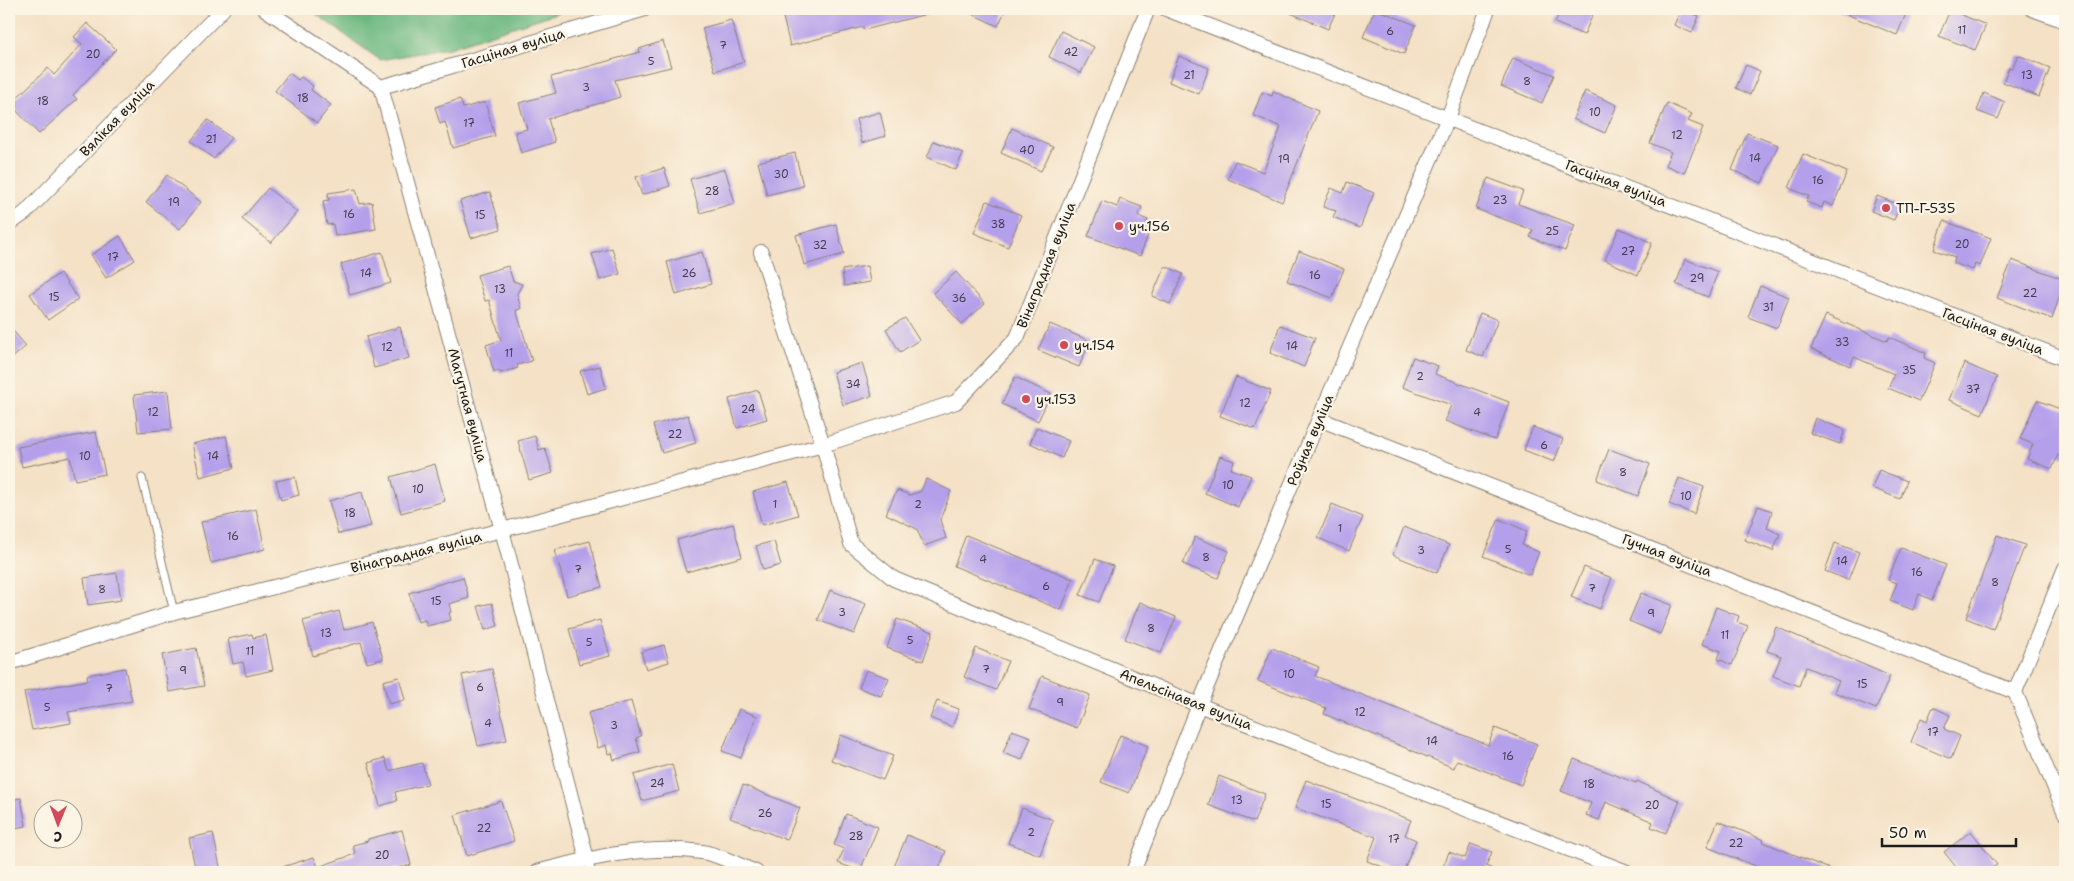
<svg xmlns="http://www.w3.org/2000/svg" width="2074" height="881" font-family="'Shantell Sans',sans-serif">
  <rect width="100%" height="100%" fill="#fcf5e5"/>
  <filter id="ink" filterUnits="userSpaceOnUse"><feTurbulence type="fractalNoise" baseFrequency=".02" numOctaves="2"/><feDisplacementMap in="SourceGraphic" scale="10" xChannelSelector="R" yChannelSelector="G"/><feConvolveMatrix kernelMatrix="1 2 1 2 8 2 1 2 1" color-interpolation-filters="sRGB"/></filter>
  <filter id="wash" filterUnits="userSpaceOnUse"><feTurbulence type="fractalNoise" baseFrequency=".0096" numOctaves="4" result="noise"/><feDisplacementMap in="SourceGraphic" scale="20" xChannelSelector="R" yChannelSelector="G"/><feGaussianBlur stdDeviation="1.12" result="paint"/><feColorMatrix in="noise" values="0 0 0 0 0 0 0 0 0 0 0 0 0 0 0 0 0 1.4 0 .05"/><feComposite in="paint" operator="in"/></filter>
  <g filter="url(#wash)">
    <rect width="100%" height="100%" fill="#f4e1c6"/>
    <path fill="#6cb880" stroke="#446a4e" d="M309,9H569L449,48L380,60Z"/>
    <g id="blocks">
      <path fill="#b49feb" d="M798,9H926L927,14L864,30L863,27L790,46L782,13Z
        M961,9H1006L998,26Z
        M1281,9H1337L1328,29Z
        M1375,9L1416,25L1404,54L1363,37Z
        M1561,9H1595L1584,35L1555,23Z
        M1681,9L1699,16L1692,33L1674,25Z
        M1834,9H1908L1897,35Z
        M1950,10L1986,25L1975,50L1939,36Z
        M731,20L744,62L715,71L702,28Z
        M87,23L116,49L73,95L77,99L39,134L10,104L48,68L54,75L82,44L74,37Z
        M1061,31L1094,47L1081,73L1049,57Z
        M663,41L671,67L615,80L620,97L548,119L555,142L521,153L515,132L527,129L519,103L556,93L551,77L640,52L639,49Z
        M2018,55L2050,68L2039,97L2003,82L2009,67L2012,68Z
        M1179,56L1209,68L1199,94L1169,82Z
        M1513,58L1554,75L1542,103L1501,86Z
        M1746,65L1760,71L1750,95L1736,88Z
        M289,73L298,80L301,77L313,86L311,90L331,105L317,123L275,91Z
        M1273,91L1318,111L1282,202L1228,179L1235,161L1263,172L1281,127L1253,115L1262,92L1272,96Z
        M1585,91L1617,105L1605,133L1573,119Z
        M1984,93L2005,102L1998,119L1977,111Z
        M460,99L463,108L485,102L495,136L453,148L445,122L440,124L435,107Z
        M1667,103L1692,114L1688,121L1703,127L1684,173L1665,165L1671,152L1650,143Z
        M880,112L886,136L862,143L856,119Z
        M208,120L231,138L214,159L191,141Z
        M1012,128L1053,147L1041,171L1001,153Z
        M1747,133L1778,145L1762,183L1732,170Z
        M934,141L963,153L956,170L927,157Z
        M795,153L803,186L767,195L758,162Z
        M1803,154L1847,172L1833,206L1824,202L1822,208L1806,202L1809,196L1789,188Z
        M664,168L670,186L642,195L636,177Z
        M725,169L735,203L700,213L690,179Z
        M167,175L201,202L180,229L146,202Z
        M1488,178L1523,191L1518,204L1575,225L1565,251L1530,237L1533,230L1476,209Z
        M1347,182L1374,193L1360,228L1333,217L1336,211L1323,207L1331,188L1343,193Z
        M268,188L297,212L271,243L242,219Z
        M356,189L360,204L372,202L376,229L335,236L333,224L327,225L323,201L329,200L328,193Z
        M490,192L501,229L471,238L460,201Z
        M1877,196L1900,205L1894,220L1871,211Z
        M1120,199L1142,207L1138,216L1148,220L1143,233L1148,235L1140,256L1088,236L1102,201L1117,207Z
        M987,201L1021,215L1008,247L974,233Z
        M1944,221L1991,238L1980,266L1975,264L1973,270L1953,263L1955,257L1934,250Z
        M836,224L844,254L804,265L796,235Z
        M1619,228L1652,243L1638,275L1605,260Z
        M120,236L135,260L106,278L91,255Z
        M612,248L620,274L600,280L592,254Z
        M1299,251L1344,269L1332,298L1287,281Z
        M382,252L391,283L350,295L341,264Z
        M702,252L711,284L676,295L667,262Z
        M1685,259L1718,272L1708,297L1676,284Z
        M2012,260L2065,280L2052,319L1997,298Z
        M508,266L513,281L522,284L517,294L521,309L516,310L532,361L517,365L518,368L500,373L499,370L494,372L486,345L501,340L489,300L485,301L477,275Z
        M867,266L870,282L844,286L842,270Z
        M1165,266L1183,274L1170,304L1152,296Z
        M956,272L985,304L962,324L933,293Z
        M60,273L78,299L48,320L30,294Z
        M1760,286L1789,297L1777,328L1748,317Z
        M1480,313L1498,320L1483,357L1466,350Z
        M1826,315L1887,341L1889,337L1926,353L1924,358L1935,363L1919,401L1888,388L1894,374L1854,357L1850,366L1811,349Z
        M905,318L919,340L900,352L886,329Z
        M1050,324L1090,341L1079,367L1038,350Z
        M1280,325L1315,338L1304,367L1270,353Z
        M9,326L26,346L9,361Z
        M400,327L409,358L374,368L366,337Z
        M1413,357L1438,366L1435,374L1509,402L1495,440L1445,421L1451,405L1402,387Z
        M862,363L872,396L843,405L833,372Z
        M1964,363L1997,377L1982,414L1949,400Z
        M600,366L606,388L587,394L580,371Z
        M1015,377L1051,394L1038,421L1002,404Z
        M1236,377L1271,391L1255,429L1220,416Z
        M758,390L767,419L737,428L729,399Z
        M168,391L172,429L138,432L134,395Z
        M2037,400L2065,411V458L2058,455L2052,469L2027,459L2033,444L2020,439Z
        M688,415L696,443L662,453L653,425Z
        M1815,418L1845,430L1840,444L1810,433Z
        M1037,427L1069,441L1062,458L1030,443Z
        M1533,427L1563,439L1554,462L1524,450Z
        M96,432L105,474L75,480L70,457L22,467L18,447Z
        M226,436L234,468L200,477L192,444Z
        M535,436L539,450L545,448L553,473L529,480L518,441Z
        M1609,449L1650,464L1638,496L1597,480Z
        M1220,456L1234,461L1231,469L1251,476L1238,507L1205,493Z
        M435,464L445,501L401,513L391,477Z
        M1879,470L1907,481L1900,499L1872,488Z
        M295,477L299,495L281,500L276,481Z
        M1679,478L1704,487L1694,514L1669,504Z
        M926,479L951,491L940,520L946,538L924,546L917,529L886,514L897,490L910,495L921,491Z
        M788,482L798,515L762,525L753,492Z
        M362,492L371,526L338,534L329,501Z
        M1332,504L1363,517L1349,551L1318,538Z
        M1758,506L1772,511L1767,528L1780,534L1773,551L1745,540Z
        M256,509L265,549L211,563L201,522Z
        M1499,519L1527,531L1522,545L1539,552L1530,575L1483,556Z
        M733,524L742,557L686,572L677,540Z
        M1404,527L1449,545L1437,573L1393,555Z
        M966,535L1073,579L1061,610L954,566Z
        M1997,535L2025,545L1993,629L1966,618Z
        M1195,537L1229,551L1218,578L1183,564Z
        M590,541L602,587L567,596L555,550Z
        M774,541L781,565L763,570L756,546Z
        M1835,543L1859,552L1848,580L1825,571Z
        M1901,548L1946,565L1932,600L1919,594L1913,610L1890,601L1897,583L1888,580Z
        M1095,559L1113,566L1099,602L1080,595Z
        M1584,567L1612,578L1600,609L1571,597Z
        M117,573L121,600L88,605L84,578Z
        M463,577L469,598L449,604L451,612L449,613L451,620L427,626L425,620L418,622L409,593Z
        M830,590L866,604L854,634L818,620Z
        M1641,593L1672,605L1660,634L1629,621Z
        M1140,602L1176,617L1161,653L1125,639Z
        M492,603L498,626L485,630L478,606Z
        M1716,607L1739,616L1737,622L1748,626L1732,665L1718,659L1721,651L1702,644Z
        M339,611L344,630L372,622L383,659L367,663L361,642L313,656L303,621Z
        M897,619L933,632L923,661L887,648Z
        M600,620L610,656L579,664L569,629Z
        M1776,627L1890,676L1876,709L1834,692L1839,681L1806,667L1799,686L1773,676L1781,656L1767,651Z
        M252,634L253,638L266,635L273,670L246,676L243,662L233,664L228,639Z
        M664,645L669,662L646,669L641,652Z
        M196,648L204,686L169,692L162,655Z
        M976,648L1008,661L996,690L964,677Z
        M1272,648L1319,667L1315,676L1488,745L1495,728L1537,744L1521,785L1457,760L1454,768L1324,714L1326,708L1258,681Z
        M125,668L132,701L68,712L71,723L32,730L24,692L88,680L87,675Z
        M492,669L507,740L478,746L462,675Z
        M866,670L889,678L881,696L859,688Z
        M1042,676L1090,695L1077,728L1029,709Z
        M399,677L405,700L389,704L383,681Z
        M631,701L641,736L636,738L640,752L614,760L612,753L608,754L606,745L598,748L588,713Z
        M937,701L959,709L952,727L930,718Z
        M1933,707L1950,715L1944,729L1960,736L1951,759L1911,742L1921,718L1927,721Z
        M739,709L757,716L741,758L722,751Z
        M1012,730L1031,737L1022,760L1003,753Z
        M841,735L893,756L883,780L831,760Z
        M1120,735L1148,746L1129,793L1101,782Z
        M385,758L389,771L422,763L428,784L395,792L397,801L380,806L368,763Z
        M1574,759L1636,783L1637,781L1680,801L1666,833L1651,827L1653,822L1606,802L1599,820L1586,815L1591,803L1561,791Z
        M672,764L679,791L642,801L634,775Z
        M1219,776L1265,794L1254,822L1208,805Z
        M1306,780L1411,820L1405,835L1416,840L1403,872H1396L1367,861L1376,837L1295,808Z
        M743,785L800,808L787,840L730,818Z
        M21,798L26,826L9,829V800Z
        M501,801L514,841L467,856L455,815Z
        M1022,808L1053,820L1040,855L1008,843Z
        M846,814L878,827L860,871L838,863L844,849L834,845Z
        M1718,821L1764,840L1763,842L1837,872H1771L1707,847Z
        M402,830L411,865L382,872H277L276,869L314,857L318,867L355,854L353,845L368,841V839Z
        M1971,831L1997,865L1987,872H1960L1944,852Z
        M213,833L221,872H196L189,838Z
        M907,835L946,851L938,872H892Z
        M1471,844L1492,852L1486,866L1499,872H1441L1449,852L1465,858Z"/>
    </g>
  </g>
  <g filter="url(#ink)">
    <use href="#blocks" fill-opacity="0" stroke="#887e71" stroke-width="1"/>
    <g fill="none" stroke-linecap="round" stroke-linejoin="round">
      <g stroke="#887e71" stroke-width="9">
        <path id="lane" d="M142,478L174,612
          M587,859L592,872"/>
      </g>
      <g stroke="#887e71" stroke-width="16">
        <path id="street" d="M265,9L381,87L502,530L587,859
          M1166,9L2065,359
          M2032,9L2065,21
          M381,87L645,9
          M9,224L25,213L223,9
          M761,252L823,445L851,544L894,579L1199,705L1627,872
          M1319,419L2015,692
          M2065,568L2015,692L2065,813
          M9,663L174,612L502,530L823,445L956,402L1017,338L1148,9
          M537,872C591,858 646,844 702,852C718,854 740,866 756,872
          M1133,872L1199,705L1319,419L1448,118L1488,9"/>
      </g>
      <use href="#lane" stroke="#fff" stroke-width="7"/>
      <use href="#street" stroke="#fff" stroke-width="14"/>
    </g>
  </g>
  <g fill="#d1495b" stroke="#fcf5e5" stroke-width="2">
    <circle cx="1886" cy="208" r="5"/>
    <circle cx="1119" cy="226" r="5"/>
    <circle cx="1064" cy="345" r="5"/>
    <circle cx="1026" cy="399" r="5"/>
  </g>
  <g text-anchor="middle" stroke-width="4.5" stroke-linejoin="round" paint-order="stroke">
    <g font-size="11" fill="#423d50">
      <text x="1962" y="34">11</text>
      <text x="1390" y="35">6</text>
      <text x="723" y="49">7</text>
      <text x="1071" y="56">42</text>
      <text x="93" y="58">20</text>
      <text x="651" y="65">5</text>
      <text x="1189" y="79">21</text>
      <text x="2027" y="79">13</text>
      <text x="1527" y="85">8</text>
      <text x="586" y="91">3</text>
      <text x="303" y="102">18</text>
      <text x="43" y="105">18</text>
      <text x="1595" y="116">10</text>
      <text x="469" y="127">17</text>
      <text x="1677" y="139">12</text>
      <text x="211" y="143">21</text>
      <text x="1027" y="154">40</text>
      <text x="1755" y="162">14</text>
      <text x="1284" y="163">19</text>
      <text x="781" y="178">30</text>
      <text x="1818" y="184">16</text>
      <text x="712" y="195">28</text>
      <text x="1500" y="204">23</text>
      <text x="174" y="206">19</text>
      <text x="349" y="218">16</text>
      <text x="480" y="219">15</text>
      <text x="998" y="228">38</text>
      <text x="1552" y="235">25</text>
      <text x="1962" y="248">20</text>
      <text x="820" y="249">32</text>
      <text x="1628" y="255">27</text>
      <text x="113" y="261">17</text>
      <text x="366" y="277">14</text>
      <text x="689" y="277">26</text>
      <text x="1315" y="279">16</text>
      <text x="1697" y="282">29</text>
      <text x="500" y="293">13</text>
      <text x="2030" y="297">22</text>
      <text x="54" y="301">15</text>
      <text x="959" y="302">36</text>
      <text x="1768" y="311">31</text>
      <text x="1842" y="346">33</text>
      <text x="1292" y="350">14</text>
      <text x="387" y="351">12</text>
      <text x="509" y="357">11</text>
      <text x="1909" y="374">35</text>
      <text x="1420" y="380">2</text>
      <text x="853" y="388">34</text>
      <text x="1973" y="393">37</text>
      <text x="1245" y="407">12</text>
      <text x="748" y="413">24</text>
      <text x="153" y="416">12</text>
      <text x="1477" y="416">4</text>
      <text x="675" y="438">22</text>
      <text x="1544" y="449">6</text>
      <text x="85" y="460">10</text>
      <text x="213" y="460">14</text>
      <text x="1623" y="476">8</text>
      <text x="1228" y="489">10</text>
      <text x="418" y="493">10</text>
      <text x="1686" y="500">10</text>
      <text x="775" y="508">1</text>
      <text x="918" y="508">2</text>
      <text x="350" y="517">18</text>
      <text x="1340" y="532">1</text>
      <text x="233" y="540">16</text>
      <text x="1508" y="553">5</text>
      <text x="1421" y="554">3</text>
      <text x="1206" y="561">8</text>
      <text x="983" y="563">4</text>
      <text x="1842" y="565">14</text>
      <text x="578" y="573">7</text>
      <text x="1917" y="576">16</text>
      <text x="1995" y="586">8</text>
      <text x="1046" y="590">6</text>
      <text x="1592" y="592">7</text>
      <text x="102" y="593">8</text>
      <text x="436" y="605">15</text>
      <text x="842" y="616">3</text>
      <text x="1651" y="617">9</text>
      <text x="1151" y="632">8</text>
      <text x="326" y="637">13</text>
      <text x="1725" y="639">11</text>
      <text x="910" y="644">5</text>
      <text x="589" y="646">5</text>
      <text x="250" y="655">11</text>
      <text x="986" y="673">7</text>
      <text x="183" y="674">9</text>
      <text x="1289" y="678">10</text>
      <text x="1862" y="688">15</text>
      <text x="480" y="691">6</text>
      <text x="109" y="692">7</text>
      <text x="1060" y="706">9</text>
      <text x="47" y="711">5</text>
      <text x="1360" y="716">12</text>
      <text x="488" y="727">4</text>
      <text x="614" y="729">3</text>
      <text x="1933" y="736">17</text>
      <text x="1432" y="745">14</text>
      <text x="1508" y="760">16</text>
      <text x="657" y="787">24</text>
      <text x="1589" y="788">18</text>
      <text x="1237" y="804">13</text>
      <text x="1326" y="808">15</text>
      <text x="1652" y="809">20</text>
      <text x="765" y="817">26</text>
      <text x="484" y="832">22</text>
      <text x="1031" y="836">2</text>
      <text x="856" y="840">28</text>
      <text x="1394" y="843">17</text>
      <text x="1736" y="847">22</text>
      <text x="382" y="859">20</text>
    </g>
    <g font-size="14" fill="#1c1c1c" stroke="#fcf5e5">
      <text transform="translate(513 48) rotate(-17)" y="5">Гасціная вуліца</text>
      <text transform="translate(117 118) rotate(-46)" y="5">Вялікая вуліца</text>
      <text transform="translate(1616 183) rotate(21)" y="5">Гасціная вуліца</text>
      <text transform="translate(1046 265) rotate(-68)" y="5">Вінаградная вуліца</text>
      <text transform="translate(1993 331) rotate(21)" y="5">Гасціная вуліца</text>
      <text transform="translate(468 405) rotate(75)" y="5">Магутная вуліца</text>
      <text transform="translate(1310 440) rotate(-67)" y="5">Роўная вуліца</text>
      <text transform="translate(416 552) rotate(-14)" y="5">Вінаградная вуліца</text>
      <text transform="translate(1667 555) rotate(21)" y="5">Гучная вуліца</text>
      <text transform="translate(1186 699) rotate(22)" y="5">Апельсінавая вуліца</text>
    </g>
    <g font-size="14" fill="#1c1c1c" stroke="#fcf5e5" text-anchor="start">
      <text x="1896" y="213">ТП-Г-535</text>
      <text x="1129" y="231">уч.156</text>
      <text x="1074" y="350">уч.154</text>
      <text x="1036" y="404">уч.153</text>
    </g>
  </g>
  <rect width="2074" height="881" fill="none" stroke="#fcf5e5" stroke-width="30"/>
  <g transform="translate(58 824) rotate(181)"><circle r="24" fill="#fcf5e5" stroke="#a29e95"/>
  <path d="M0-4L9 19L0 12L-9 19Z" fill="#d1495b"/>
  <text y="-8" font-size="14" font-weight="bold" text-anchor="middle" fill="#1c1c1c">С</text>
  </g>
  <path d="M1882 838v8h134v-8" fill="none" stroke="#1c1c1c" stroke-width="2.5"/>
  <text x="1889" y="838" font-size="15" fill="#1c1c1c" stroke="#fcf5e5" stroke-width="4" paint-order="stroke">50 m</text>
</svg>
